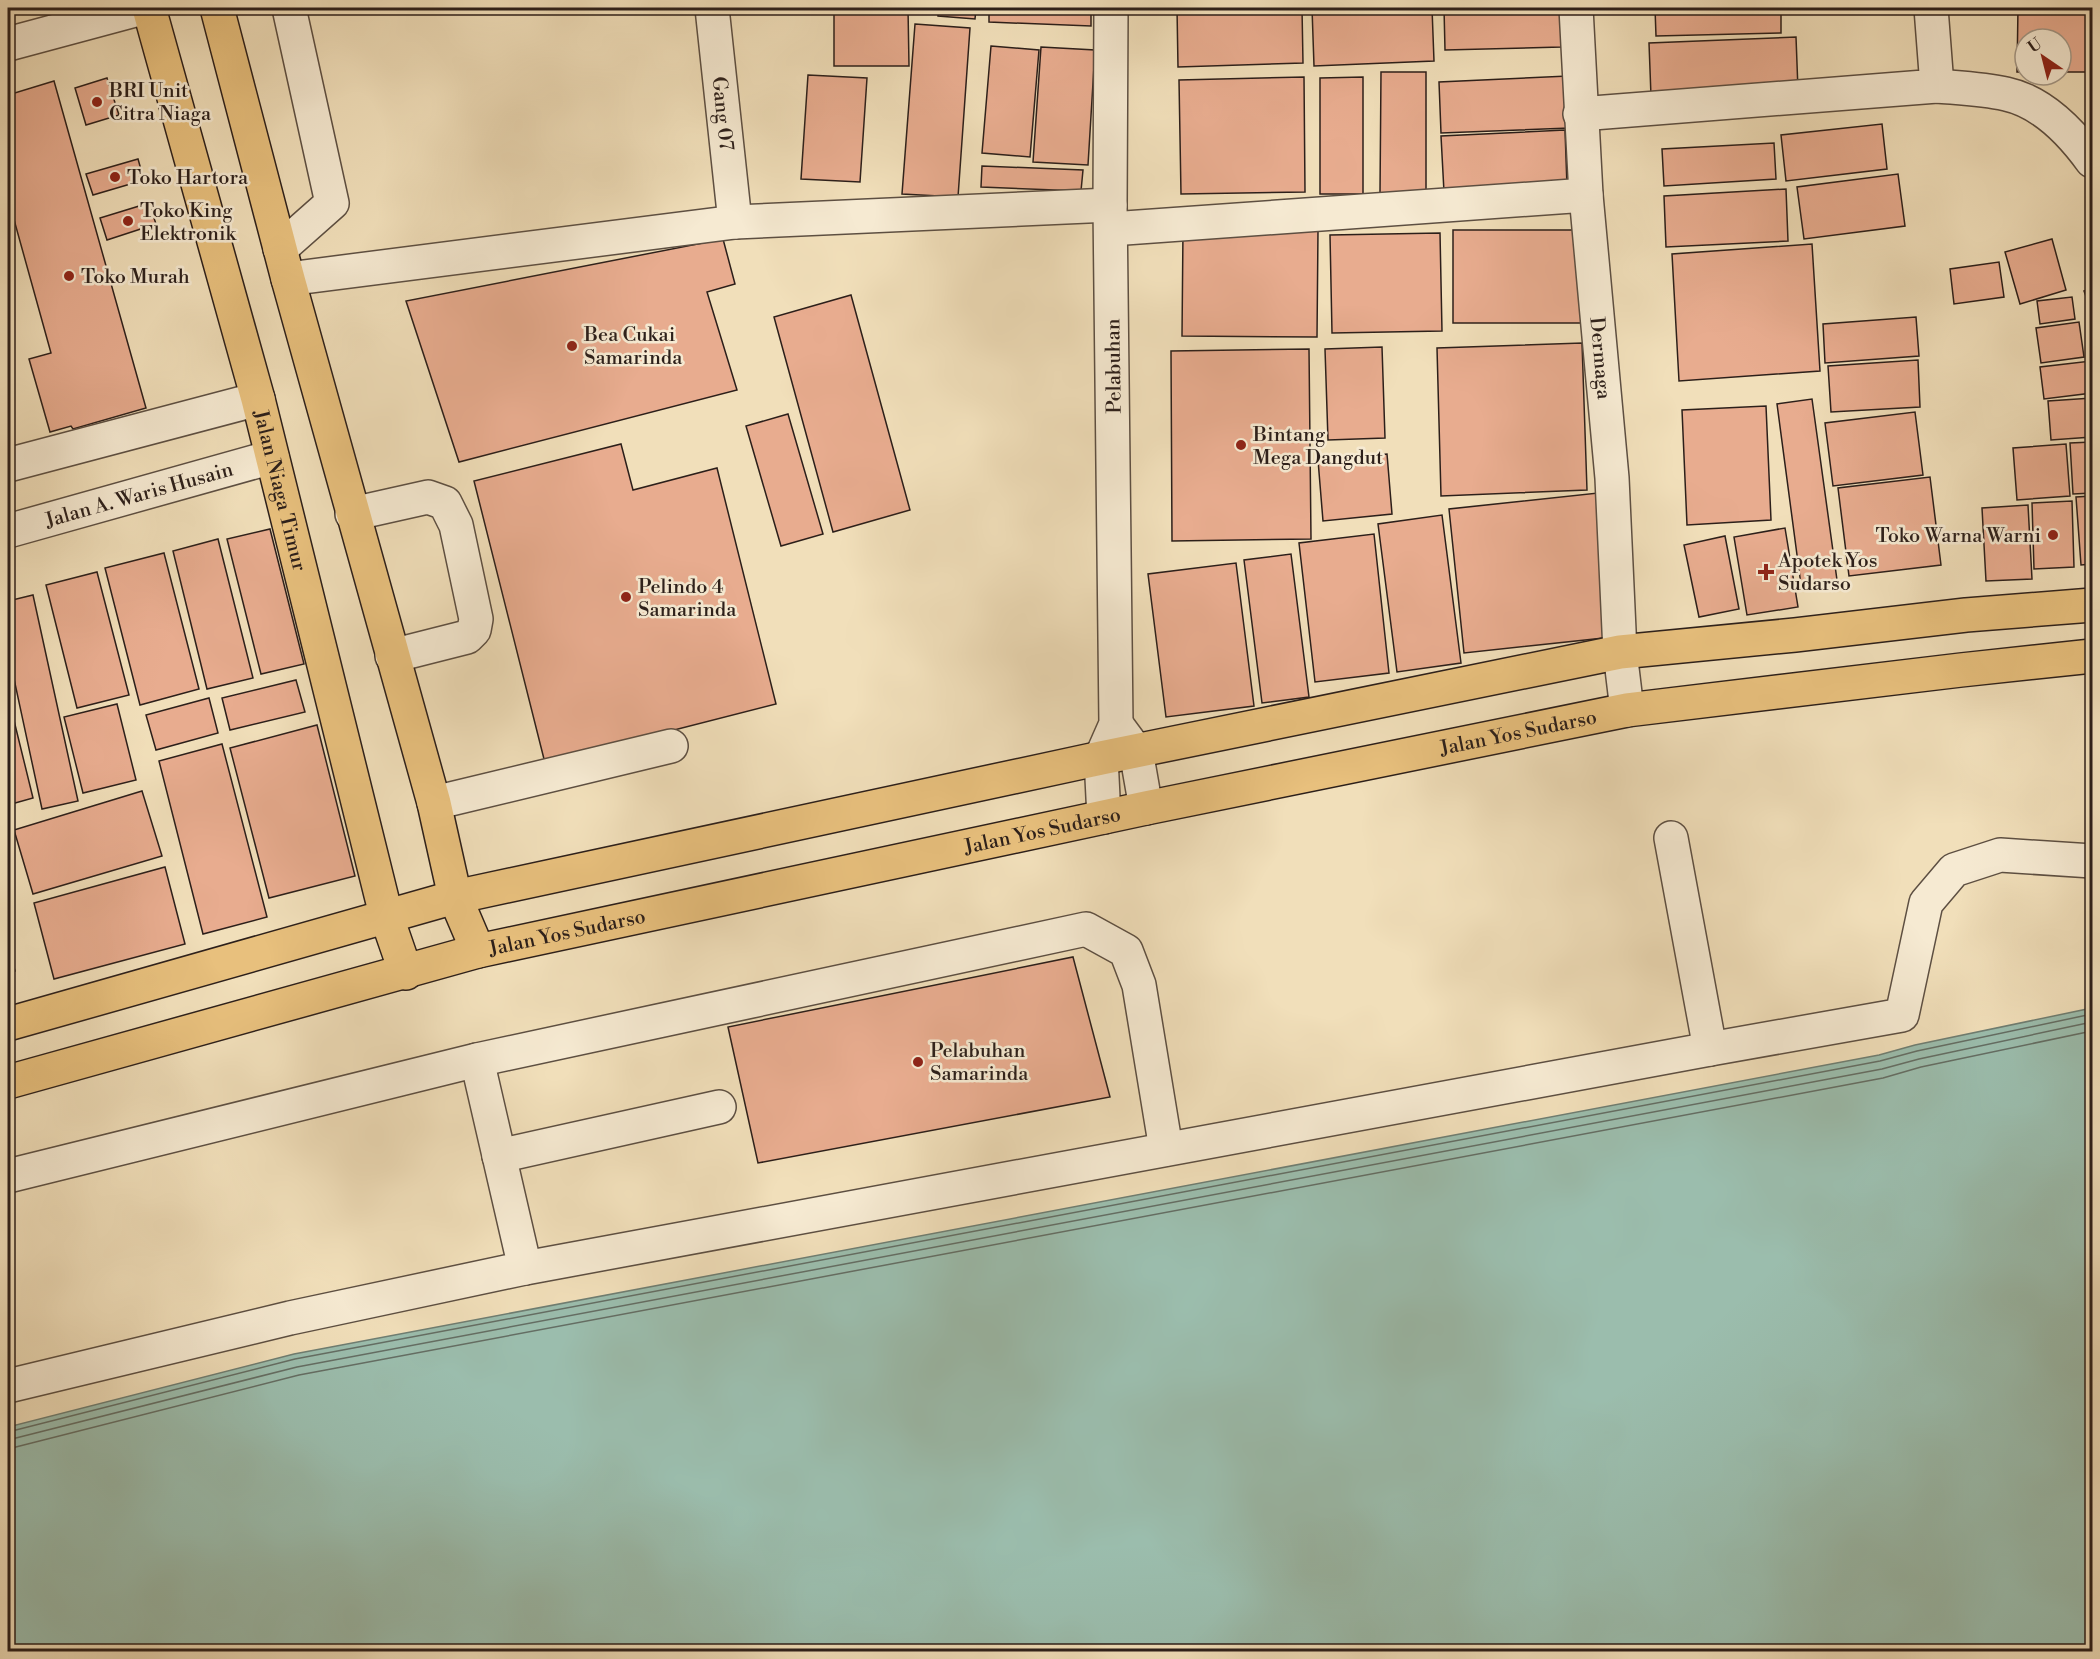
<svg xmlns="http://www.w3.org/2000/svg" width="2100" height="1659" font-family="'Libre Bodoni',serif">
  <rect width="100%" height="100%" fill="#f1dfba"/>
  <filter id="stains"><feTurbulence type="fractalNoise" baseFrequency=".00333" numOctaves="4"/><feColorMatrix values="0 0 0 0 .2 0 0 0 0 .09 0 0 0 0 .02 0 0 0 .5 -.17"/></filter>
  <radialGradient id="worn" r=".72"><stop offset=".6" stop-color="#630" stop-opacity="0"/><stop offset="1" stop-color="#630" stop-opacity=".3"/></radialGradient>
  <path fill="#9bbdad" stroke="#6f7e72" stroke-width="1.5" d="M2092,1008V1651H8V1427L294,1354L1879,1055L1915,1045Z"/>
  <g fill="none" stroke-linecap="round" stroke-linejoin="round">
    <path stroke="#646e64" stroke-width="1.5" d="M8,1432L295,1359L1880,1061L1917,1051L2092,1014
      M8,1440L297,1367L1882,1069L1919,1059L2092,1022
      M8,1449L299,1375L1883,1078L1921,1067L2092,1031"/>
  </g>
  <path fill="#e8ac8f" stroke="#2c1f1a" stroke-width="1.5" d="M834,8H908L909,66H834Z
    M938,8H976L975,19L938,16Z
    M989,8H1091V26L989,22Z
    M1177,8H1302L1303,63L1178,67Z
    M1312,8H1432L1434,61L1314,66Z
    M1444,8H1561V47L1445,50Z
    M1655,8H1781V33L1656,36Z
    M2018,8H2092V72H2061V39H2025V72H2017Z
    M915,24L970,28L958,197L902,194Z
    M1796,37L1798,90L1651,96L1649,43Z
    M991,46L1039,50L1030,157L982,153Z
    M1041,47L1095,50L1088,165L1033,162Z
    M1381,72H1426V193H1380Z
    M808,75L867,78L860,182L801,179Z
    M1568,76L1570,128L1441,133L1439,82Z
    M1304,77L1305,192L1181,194L1179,80Z
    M1363,77V194H1320V78Z
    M107,78L119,115L86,125L75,88Z
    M54,81L146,408L73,429L71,426L50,432L29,359L51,353L8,198V95Z
    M1882,124L1887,169L1786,181L1781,135Z
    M1565,130L1567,186L1444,192L1441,136Z
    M1774,143L1776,179L1664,186L1662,149Z
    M138,159L144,180L93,195L86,174Z
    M982,166L1083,170L1081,191L981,187Z
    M1898,174L1905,226L1804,239L1797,187Z
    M1786,189L1788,241L1666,247L1664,196Z
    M149,203L156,224L107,240L100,218Z
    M1183,230L1318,231L1317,337L1182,336Z
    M1453,230H1583L1582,323H1453Z
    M1440,233L1442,331L1332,333L1330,235Z
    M723,239L735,284L707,292L737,390L459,462L406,301Z
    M2052,239L2066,290L2020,304L2005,252Z
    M1812,244L1820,371L1679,381L1672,254Z
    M1999,262L2004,297L1954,304L1950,269Z
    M2092,288V313L2084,291Z
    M851,295L910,510L833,532L774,317Z
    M2072,297L2075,319L2040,324L2037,301Z
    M1916,317L1919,356L1825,363L1823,324Z
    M2079,322L2084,357L2041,363L2036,328Z
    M1582,343L1587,490L1441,496L1437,348Z
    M1382,347L1385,438L1328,440L1325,349Z
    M1309,349L1311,539L1172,541L1171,351Z
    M1918,360L1920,407L1831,412L1828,366Z
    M2091,361L2092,393L2044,399L2040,367Z
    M2092,398V437L2051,440L2048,401Z
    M1812,399L1837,580L1801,585L1777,404Z
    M1766,406L1771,520L1687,525L1682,410Z
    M1915,412L1923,475L1833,486L1825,423Z
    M788,414L823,534L781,546L746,426Z
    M2092,442V493L2073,494L2070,443Z
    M621,444L633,490L717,468L776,704L545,763L474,481Z
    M2066,444L2070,496L2017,500L2013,448Z
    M1387,454L1392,514L1323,521L1318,460Z
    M1930,477L1941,565L1849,576L1838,488Z
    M1598,493L1613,637L1464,653L1449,509Z
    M2092,496V564L2081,565L2076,497Z
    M2072,501L2074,567L2034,569L2032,503Z
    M2028,505L2032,579L1986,581L1982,508Z
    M1442,515L1461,663L1397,672L1378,524Z
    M1785,528L1798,607L1747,615L1734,537Z
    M270,529L304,664L261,674L227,539Z
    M1374,534L1389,673L1315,682L1299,543Z
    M1725,536L1739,609L1699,617L1684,545Z
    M218,539L253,678L207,689L173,551Z
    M164,553L199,689L140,705L105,568Z
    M1291,554L1309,697L1262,703L1244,560Z
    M1236,563L1254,706L1166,717L1148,574Z
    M97,572L129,695L77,708L46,585Z
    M33,595L78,801L42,809L8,651V601Z
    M296,680L305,712L230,730L222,698Z
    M8,696L33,798L8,805Z
    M209,698L218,733L156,750L146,715Z
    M117,704L136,780L83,793L64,717Z
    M317,725L355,876L269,898L230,748Z
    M222,744L267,917L203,934L159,761Z
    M142,791L162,856L33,894L14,830Z
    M165,867L185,944L54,979L34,903Z
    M8,945L15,971L8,973Z
    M1073,957L1110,1097L758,1163L728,1027Z"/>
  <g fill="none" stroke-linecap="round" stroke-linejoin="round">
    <g stroke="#5d4f42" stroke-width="36">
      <g id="minor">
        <path id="s1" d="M712,8L735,222"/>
        <path id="s2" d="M1576,8L1586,195L1612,478L1620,652L1627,710"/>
        <path d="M8,44L142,8"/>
        <path d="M1937,86C1960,88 1984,89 2006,94C2043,102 2071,132 2092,161"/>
        <path d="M1580,114L1937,86L1931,8"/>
        <path d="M1111,229L1586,195"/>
        <path d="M280,249L332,203L289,8"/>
        <path d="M288,279L735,222L1110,205"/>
        <path d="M8,465L258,399"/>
        <path d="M352,514L428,497L445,503L456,525L476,619L474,630L467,637L392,656"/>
        <path id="s3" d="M8,531L272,457"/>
        <path d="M1119,728L1136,751L1146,808"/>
        <path d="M434,803L671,746"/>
        <path d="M1104,817L1101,758L1116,724L1110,205L1111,8"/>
        <path d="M1710,1049L1902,1015L1926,903L1954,870L2000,855L2092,861"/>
        <path d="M499,1156L719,1107"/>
        <path d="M8,1176L477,1060L1086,929L1126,951L1139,985L1166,1149"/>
        <path d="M525,1268L1710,1049L1671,838"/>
        <path d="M8,1386L290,1318L525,1268L477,1060"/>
      </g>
    </g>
    <g stroke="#2c1f1a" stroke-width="36">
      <g id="major">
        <path id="s4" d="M149,8L258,399L386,915L406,973"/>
        <path d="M217,8L288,279L434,803L455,897L478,951"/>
      </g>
    </g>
    <g stroke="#2c1f1a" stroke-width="36">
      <g id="highway">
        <path d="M8,1024L455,897L1101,758L1620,652L1795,635L1966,615L2092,605"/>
        <path id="s5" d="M8,1082L478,951L1146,808L1627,710L1961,670L2092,656"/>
      </g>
    </g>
    <use href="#minor" stroke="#f6ead2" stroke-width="33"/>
    <use href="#major" stroke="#e8c07d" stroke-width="33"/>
    <use href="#highway" stroke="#e8c07d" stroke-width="33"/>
  </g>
  <g fill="#8f2418" stroke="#f6ead2" stroke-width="2">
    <circle cx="97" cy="102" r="6"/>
    <circle cx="115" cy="177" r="6"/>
    <circle cx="128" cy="221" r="6"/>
    <circle cx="69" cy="276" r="6"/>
    <circle cx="572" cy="346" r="6"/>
    <circle cx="1241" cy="445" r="6"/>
    <circle cx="2053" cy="535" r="6"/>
    <path d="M1763 563h6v6h6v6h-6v6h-6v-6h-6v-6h6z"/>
    <circle cx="626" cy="597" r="6"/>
    <circle cx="918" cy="1062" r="6"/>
  </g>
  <g text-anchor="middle" stroke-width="5" stroke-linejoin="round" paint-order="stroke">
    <g font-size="20" fill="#2c1f1a" stroke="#f6ead2" text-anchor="start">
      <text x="109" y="97">BRI Unit<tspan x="109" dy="23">Citra Niaga</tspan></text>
      <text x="127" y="184">Toko Hartora</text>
      <text x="140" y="217">Toko King<tspan x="140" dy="23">Elektronik</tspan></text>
      <text x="81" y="283">Toko Murah</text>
      <text x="584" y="341">Bea Cukai<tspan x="584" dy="23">Samarinda</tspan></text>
      <text x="1253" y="441">Bintang<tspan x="1253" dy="23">Mega Dangdut</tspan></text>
      <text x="2041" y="542" text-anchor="end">Toko Warna Warni</text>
      <text x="1778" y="567">Apotek Yos<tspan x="1778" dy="23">Sudarso</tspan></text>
      <text x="638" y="593">Pelindo 4<tspan x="638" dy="23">Samarinda</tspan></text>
      <text x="930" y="1057">Pelabuhan<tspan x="930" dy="23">Samarinda</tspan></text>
    </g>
    <g font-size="20" fill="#2c1f1a" stroke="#f6ead2">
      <text dy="7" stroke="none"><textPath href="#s1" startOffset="106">Gang 07</textPath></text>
      <text dy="7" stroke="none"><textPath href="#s2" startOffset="351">Dermaga</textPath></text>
      <text transform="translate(1113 366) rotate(-91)" y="7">Pelabuhan</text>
      <text dy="7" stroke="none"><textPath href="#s4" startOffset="500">Jalan Niaga Timur</textPath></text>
      <text dy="7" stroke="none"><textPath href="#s3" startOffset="136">Jalan A. Waris Husain</textPath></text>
      <text dy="7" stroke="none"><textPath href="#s5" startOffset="1551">Jalan Yos Sudarso</textPath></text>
      <text dy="7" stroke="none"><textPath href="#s5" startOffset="1065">Jalan Yos Sudarso</textPath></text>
      <text dy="7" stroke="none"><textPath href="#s5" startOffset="579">Jalan Yos Sudarso</textPath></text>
    </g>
  </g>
  <rect width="2100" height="1659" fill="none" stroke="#f1dfba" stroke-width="30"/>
  <rect x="9" y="9" width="2082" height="1641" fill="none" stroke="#2c1f1a" stroke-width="3"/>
  <rect x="15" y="15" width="2070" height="1629" fill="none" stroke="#2c1f1a" stroke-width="1.5"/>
  <g transform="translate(2043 57) rotate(325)"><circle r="28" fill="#f6ead2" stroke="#a59988" stroke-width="1.5"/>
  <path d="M0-4.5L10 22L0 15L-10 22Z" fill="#8f2418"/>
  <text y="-9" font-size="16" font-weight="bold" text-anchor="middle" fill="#2c1f1a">U</text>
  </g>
  <rect width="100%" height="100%" filter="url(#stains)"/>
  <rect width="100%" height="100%" fill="url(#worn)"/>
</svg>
